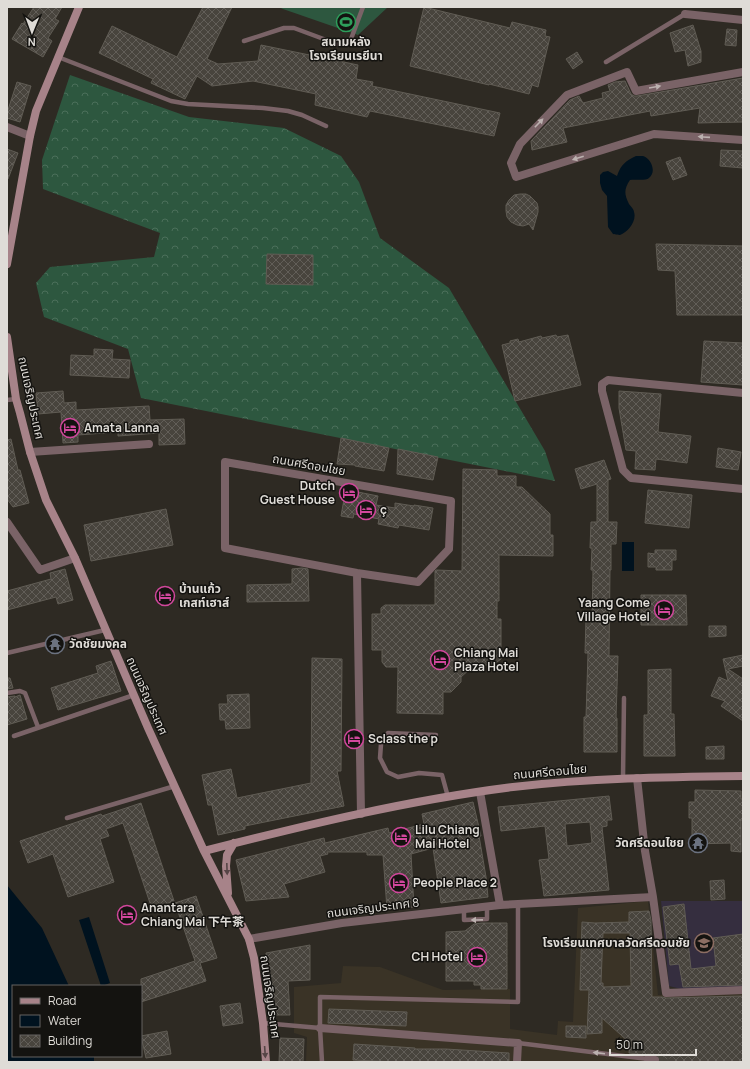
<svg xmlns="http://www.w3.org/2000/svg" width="750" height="1069" font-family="Manrope,'Noto Sans SC','Noto Sans Thai',sans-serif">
  <defs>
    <pattern id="forest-crowns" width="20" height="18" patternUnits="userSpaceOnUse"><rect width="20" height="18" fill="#2d573f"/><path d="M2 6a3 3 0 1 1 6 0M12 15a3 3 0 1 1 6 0" fill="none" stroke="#4b6f5a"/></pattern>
    <pattern id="building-cross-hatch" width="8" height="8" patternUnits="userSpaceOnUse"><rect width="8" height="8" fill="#48443d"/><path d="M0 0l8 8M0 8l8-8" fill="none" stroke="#625e58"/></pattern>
  </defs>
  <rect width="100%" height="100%" fill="#2e2a23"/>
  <path fill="#3a3326" d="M648,901L658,995L743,992V1062H306L307,1037L294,1033V987L341,983L343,966L380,967L443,990L510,989V1029L557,1035L558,1021L573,1022L578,908Z"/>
  <path fill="#352e3f" d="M661,901H743V987L681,989L669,986Z"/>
  <path fill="#2d573f" d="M279,7H388L358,35L283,9Z"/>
  <path fill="url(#forest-crowns)" d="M70,75L189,117L284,128L341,156L359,182L380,238L449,288L545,451L555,481L141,398L128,349L44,317L36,283L50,267L154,257L160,233L43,189L42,160Z"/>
  <path fill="#00121f" d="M636,156C639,156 641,156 643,156C651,158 657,172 649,178C646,181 635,179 630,180C624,189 624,194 629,204C631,207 634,209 634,212C637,221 628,232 620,235C619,235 613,234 613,234L608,227L607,196L602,190L600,183V175L603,172L608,171L617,176C621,164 626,161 636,156Z
    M622,542H634V571H622Z
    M7,885L42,928L69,986H13V1056H94V1062H7Z
    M89,917L110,983L102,986H101L79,920Z"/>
  <path fill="url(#building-cross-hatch)" stroke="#605c54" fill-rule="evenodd" d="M34,7H62L55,19L59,21L48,38L52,41L43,57L12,39L22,23L23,24Z
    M203,7H232L207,59L218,64L258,61L261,45L358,65L356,79L373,82L372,86L500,113L494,136L370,111L367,117L315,105L316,94L253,81L212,86L197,76L185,99L151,83L153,79L99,53L112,26L177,57Z
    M424,7L510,28L512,22L546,30L545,36L550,37L538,87L532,85L529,94L489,84V85L410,66Z
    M693,25L701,51V62L688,66L685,50L675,52L670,33Z
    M727,29L737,30L736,46L725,45Z
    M577,52L583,62L573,69L566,59Z
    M743,78V122L698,123L700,108L651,116L650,111L563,128L567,142L532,150L531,141L570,100L579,96L583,103L603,98L602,93L610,91L608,85L615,82L625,81L631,94L634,96H637Z
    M17,82L31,86L20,122L7,118V113Z
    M7,149L18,153L8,179H7Z
    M721,150L743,151V168L720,166Z
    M680,157L687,175L673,180L666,162Z
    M520,194H526L530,196L537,203L538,207V212L533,230L529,224L523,226L517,225L511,222L507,217L506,211V205L509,200L514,195Z
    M656,244L743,246V315H677L675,271L658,270Z
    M267,254L313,255V285L266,284Z
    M556,335L557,337L568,335L581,385L515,401L502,345L510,343V341L518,339L519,342L541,336L542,338Z
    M704,341L743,343V385L701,382Z
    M94,349L113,350L112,359L130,360L129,378L70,375L71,355L94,356Z
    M63,391L64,403L76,402V410L149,406L150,420L184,419L185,444L159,445V433L118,436V432L78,435V442L63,443L61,412L38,414L36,393Z
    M619,391L661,394L658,432L691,436L687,463L656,459L655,470L635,469L636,451L626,450L619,408Z
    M341,438L389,448L384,471L355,466V465L337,464Z
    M11,439L18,470H20L29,503L13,507L7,499V440Z
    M718,448L741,452L738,470L716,467Z
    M398,449L438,457L433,480L397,474Z
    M604,460L611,479L608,480V522H617L616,544H611V570H610L609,656H618L616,718H617V752H584V717H586L588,653H585L586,618H592L593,570H591L592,548H590L591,522H597V484L581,489L575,469Z
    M463,469L497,470V476H516V487H522L550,514V535H553V556L499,555V601H497V619H501V659L493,665H479L477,668H471L461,677V682L451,692H443V714L397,713L398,667H386L382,662V650H372V614H381V608L385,605H435V571L436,570L462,571Z
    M346,488L358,491V492L378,496L376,505L395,508V503L414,506V505L433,508L429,530L399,525L398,528L378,524L379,519L354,514L353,518L341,516Z
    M648,490L692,495L689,528L645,523Z
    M166,509L173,545L91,561L84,525Z
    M655,550H676V560H672V570H656V567H648V553L655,554Z
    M302,568L308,569L309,601L247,602V585L292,584V569Z
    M65,569L73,600L58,604L56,597L7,610V591L51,579L50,573Z
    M641,595H686L687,625H641Z
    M709,626H726V636L709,637Z
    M743,655V666L728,669L743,679V721L721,706L725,701L711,696L719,677L728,681L723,659Z
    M312,658L342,659L341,771H337L344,806L245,826V829L218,835L212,805H208L202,775L231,769L237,798L311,783Z
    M111,661L121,691L58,710L51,688L98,673L96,666Z
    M671,669V714H674L675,756H644V715H648V670Z
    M7,678H10L13,688L7,689Z
    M249,694L250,728L226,729L225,720H220L219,704H228L227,695Z
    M20,695L27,719L7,725V697L15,696V697Z
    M724,746V759H706V747Z
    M695,790L741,791V799H743V820H741V852L731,851V843L692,844V818H689V802H695Z
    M609,796L612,820H607V826L602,827L609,890L544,896L539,860L549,859L545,826L501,831L498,807ZM590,822L592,843L567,846L565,824Z
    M473,802L481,836H479L486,877L488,897L441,903L433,848L411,854L414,907L387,909L383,855H367V852H327L328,854L320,856L325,872L284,884L289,897L246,901L236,860L324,838L325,843L388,828L389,833L424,824L422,814Z
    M141,803L174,901L152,909L123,823L106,829L109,836L100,839L114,882L68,897L53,854L28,863L20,841L101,814L102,816Z
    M724,880L725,899L711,900L710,881Z
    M196,896L217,958L200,963L206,981L141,1002V979L195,961L175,903Z
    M684,904L691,969L716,966L713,938L743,934V985L683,987L679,964L670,965L663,907Z
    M649,911L651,920L652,997H662L666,998L743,996V1062H660V1058L656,1055L648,1054L645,1055L629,1053L630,1043L602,1018V1033L587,1034L589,990H580L582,922L595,923L629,922V912ZM603,933H630L631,986L603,987V983H601Z
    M482,923H507V989H481V985H474V981H446V932L465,931L474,924Z
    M310,945V980L288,981L290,1015H269L266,953Z
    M240,1003L243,1023L223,1026L220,1006Z
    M329,1009L407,1012L406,1026L328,1023Z
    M566,1026H586V1038L566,1037Z
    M167,1031L171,1054L146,1058L141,1036Z
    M280,1038L304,1039L303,1062H279Z
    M354,1044L415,1048V1049H446L509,1053V1062H397L353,1060Z"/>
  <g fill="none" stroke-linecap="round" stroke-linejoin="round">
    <path stroke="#49453e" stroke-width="8" stroke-dasharray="8 4" stroke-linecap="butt" d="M655,1060L669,1062"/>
    <path stroke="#7a6367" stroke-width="4.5" d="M244,41L284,28H294L337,44C343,44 347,43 351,39L363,7
      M58,57L171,101L188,104L263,108L288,111L302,115L326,126
      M606,62L685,14
      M7,400L16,399
      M7,653L105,630
      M7,693L20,691L25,693L38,727
      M436,735L388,733L381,744L380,758L387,772L398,777L419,773L442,775L448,797
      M14,736L134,695
      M623,778L624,698
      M67,818L175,786
      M464,909V920L487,919V907
      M263,1023L320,1028
      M518,1043L648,1059V1060
      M322,1062L320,1028V997L518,1002V905"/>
    <path stroke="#7a6367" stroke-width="8" d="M685,14L743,20
      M743,72L636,91L627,72L567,95L520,144L511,163L516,177L654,134L743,140
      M7,127L30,136
      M743,393L608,380L602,384V391L623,470L631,478L743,489
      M30,452L149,444
      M225,462L451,501L449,549L418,582L357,573L225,548Z
      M7,522L40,570L75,558
      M357,573L361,814
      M637,778L645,851L653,897L666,993L743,990
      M480,792L500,905
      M249,939L342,923L500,905L653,897
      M320,1028L518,1043L517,1062
      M648,1059L655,1060"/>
    <path stroke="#a78389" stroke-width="8" d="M7,264L30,136L36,111L79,7
      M7,337L16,399L20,413L30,452L46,500L75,558L148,728L204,851L249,939L254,958L263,1023L266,1062
      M204,851C306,825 409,800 513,787C589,778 666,777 743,776
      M228,893L226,866L227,855L234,843"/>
  </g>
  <defs><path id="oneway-solid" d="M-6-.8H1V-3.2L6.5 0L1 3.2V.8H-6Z"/></defs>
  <g fill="#bcb2b0">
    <use href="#oneway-solid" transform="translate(655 87) rotate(-10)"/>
    <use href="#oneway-solid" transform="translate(539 123) rotate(-46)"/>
    <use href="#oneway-solid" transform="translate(704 137) rotate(-176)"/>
    <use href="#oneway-solid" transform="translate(578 158) rotate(163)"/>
    <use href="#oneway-solid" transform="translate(477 920) rotate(179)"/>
    <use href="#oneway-solid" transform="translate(599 1053) rotate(-173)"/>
  </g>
  <g fill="#564546">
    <use href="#oneway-solid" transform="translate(227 869) rotate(88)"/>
    <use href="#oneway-solid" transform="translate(265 1052) rotate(86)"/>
  </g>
  <defs>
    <g id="stadium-ring" transform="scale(1)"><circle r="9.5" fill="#141310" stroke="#2e9e5b" stroke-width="1.5"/><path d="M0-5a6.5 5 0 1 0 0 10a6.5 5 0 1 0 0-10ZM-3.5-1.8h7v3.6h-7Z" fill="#2e9e5b"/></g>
    <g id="hotel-ring" transform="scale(1)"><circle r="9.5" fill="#141310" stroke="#d1479c" stroke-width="1.5"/><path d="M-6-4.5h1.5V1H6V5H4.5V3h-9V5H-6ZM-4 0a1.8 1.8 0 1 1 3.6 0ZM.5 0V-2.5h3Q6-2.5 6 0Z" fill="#d1479c"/></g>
    <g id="temple-ring" transform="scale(1)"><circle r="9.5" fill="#141310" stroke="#6b7280" stroke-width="1.5"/><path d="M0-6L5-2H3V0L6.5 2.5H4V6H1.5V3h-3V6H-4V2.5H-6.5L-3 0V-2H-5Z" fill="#6b7280"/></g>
    <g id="school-ring" transform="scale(1)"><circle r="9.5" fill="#141310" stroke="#8d6e63" stroke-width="1.5"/><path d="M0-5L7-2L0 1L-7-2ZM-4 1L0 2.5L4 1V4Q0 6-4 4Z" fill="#8d6e63"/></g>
  </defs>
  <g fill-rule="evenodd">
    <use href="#stadium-ring" x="346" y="22"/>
    <use href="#hotel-ring" x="70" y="428"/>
    <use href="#hotel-ring" x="349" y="493"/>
    <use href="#hotel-ring" x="366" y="510"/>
    <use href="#hotel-ring" x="165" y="596"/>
    <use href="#hotel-ring" x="664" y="610"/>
    <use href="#temple-ring" x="55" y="644"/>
    <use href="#hotel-ring" x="440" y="660"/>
    <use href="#hotel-ring" x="354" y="739"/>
    <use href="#hotel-ring" x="401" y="837"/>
    <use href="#temple-ring" x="698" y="843"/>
    <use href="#hotel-ring" x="399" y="883"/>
    <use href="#hotel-ring" x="127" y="915"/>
    <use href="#school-ring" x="704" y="943"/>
    <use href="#hotel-ring" x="477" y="957"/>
  </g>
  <g text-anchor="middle" stroke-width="3" stroke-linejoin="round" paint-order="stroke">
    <g font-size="12" font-weight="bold" fill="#dfdcd7" stroke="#141310" text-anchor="start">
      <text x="346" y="46" text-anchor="middle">สนามหลัง<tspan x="346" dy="14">โรงเรียนเรยีนา</tspan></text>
      <text x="84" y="432">Amata Lanna</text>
      <text x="335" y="490" text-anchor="end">Dutch<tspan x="335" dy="14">Guest House</tspan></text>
      <text x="380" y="514">ç</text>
      <text x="179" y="593">บ้านแก้ว<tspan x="179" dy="14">เกสท์เฮาส์</tspan></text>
      <text x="650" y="607" text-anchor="end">Yaang Come<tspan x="650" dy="14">Village Hotel</tspan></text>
      <text x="69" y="648">วัดชัยมงคล</text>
      <text x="454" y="657">Chiang Mai<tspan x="454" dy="14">Plaza Hotel</tspan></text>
      <text x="368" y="743">Sclass the p</text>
      <text x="415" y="834">Lilu Chiang<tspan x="415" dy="14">Mai Hotel</tspan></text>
      <text x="684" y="847" text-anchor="end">วัดศรีดอนไชย</text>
      <text x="413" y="887">People Place 2</text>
      <text x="141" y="912">Anantara<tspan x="141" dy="14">Chiang Mai 下午茶</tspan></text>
      <text x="690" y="947" text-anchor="end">โรงเรียนเทศบาลวัดศรีดอนชัย</text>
      <text x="463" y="961" text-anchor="end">CH Hotel</text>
    </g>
    <g font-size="12" fill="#dfdcd7" stroke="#141310">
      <text transform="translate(31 398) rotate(78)" y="4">ถนนเจริญประเทศ</text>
      <text transform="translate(309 465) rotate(10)" y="4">ถนนศรีดอนไชย</text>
      <text transform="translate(147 696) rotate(66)" y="4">ถนนเจริญประเทศ</text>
      <text transform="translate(550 772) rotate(-5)" y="4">ถนนศรีดอนไชย</text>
      <text transform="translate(373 908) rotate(-7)" y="4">ถนนเจริญประเทศ 8</text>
      <text transform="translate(270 997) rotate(82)" y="4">ถนนเจริญประเทศ</text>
    </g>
  </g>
  <rect width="750" height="1069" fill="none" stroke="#dfdcd7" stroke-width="16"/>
  <rect x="12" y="985" width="130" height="72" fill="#141310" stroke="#656360"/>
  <rect x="20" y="998" width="20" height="6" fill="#a78389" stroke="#656360"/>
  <text x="48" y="1005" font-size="12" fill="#dfdcd7">Road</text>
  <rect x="20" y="1015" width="20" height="12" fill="#00121f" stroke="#656360"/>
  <text x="48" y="1025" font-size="12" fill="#dfdcd7">Water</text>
  <rect x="20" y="1035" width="20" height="12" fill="url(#building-cross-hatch)" stroke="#656360"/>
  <text x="48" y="1045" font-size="12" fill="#dfdcd7">Building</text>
  <g transform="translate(32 32) rotate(181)" stroke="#141310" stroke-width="3" paint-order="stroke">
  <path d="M0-3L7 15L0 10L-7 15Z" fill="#dfdcd7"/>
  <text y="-6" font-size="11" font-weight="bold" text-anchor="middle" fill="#dfdcd7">N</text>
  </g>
  <path d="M610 1049v6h86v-6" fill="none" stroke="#dfdcd7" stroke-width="2"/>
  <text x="616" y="1049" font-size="12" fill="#dfdcd7" stroke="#141310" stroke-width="3" paint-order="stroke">50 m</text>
</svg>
